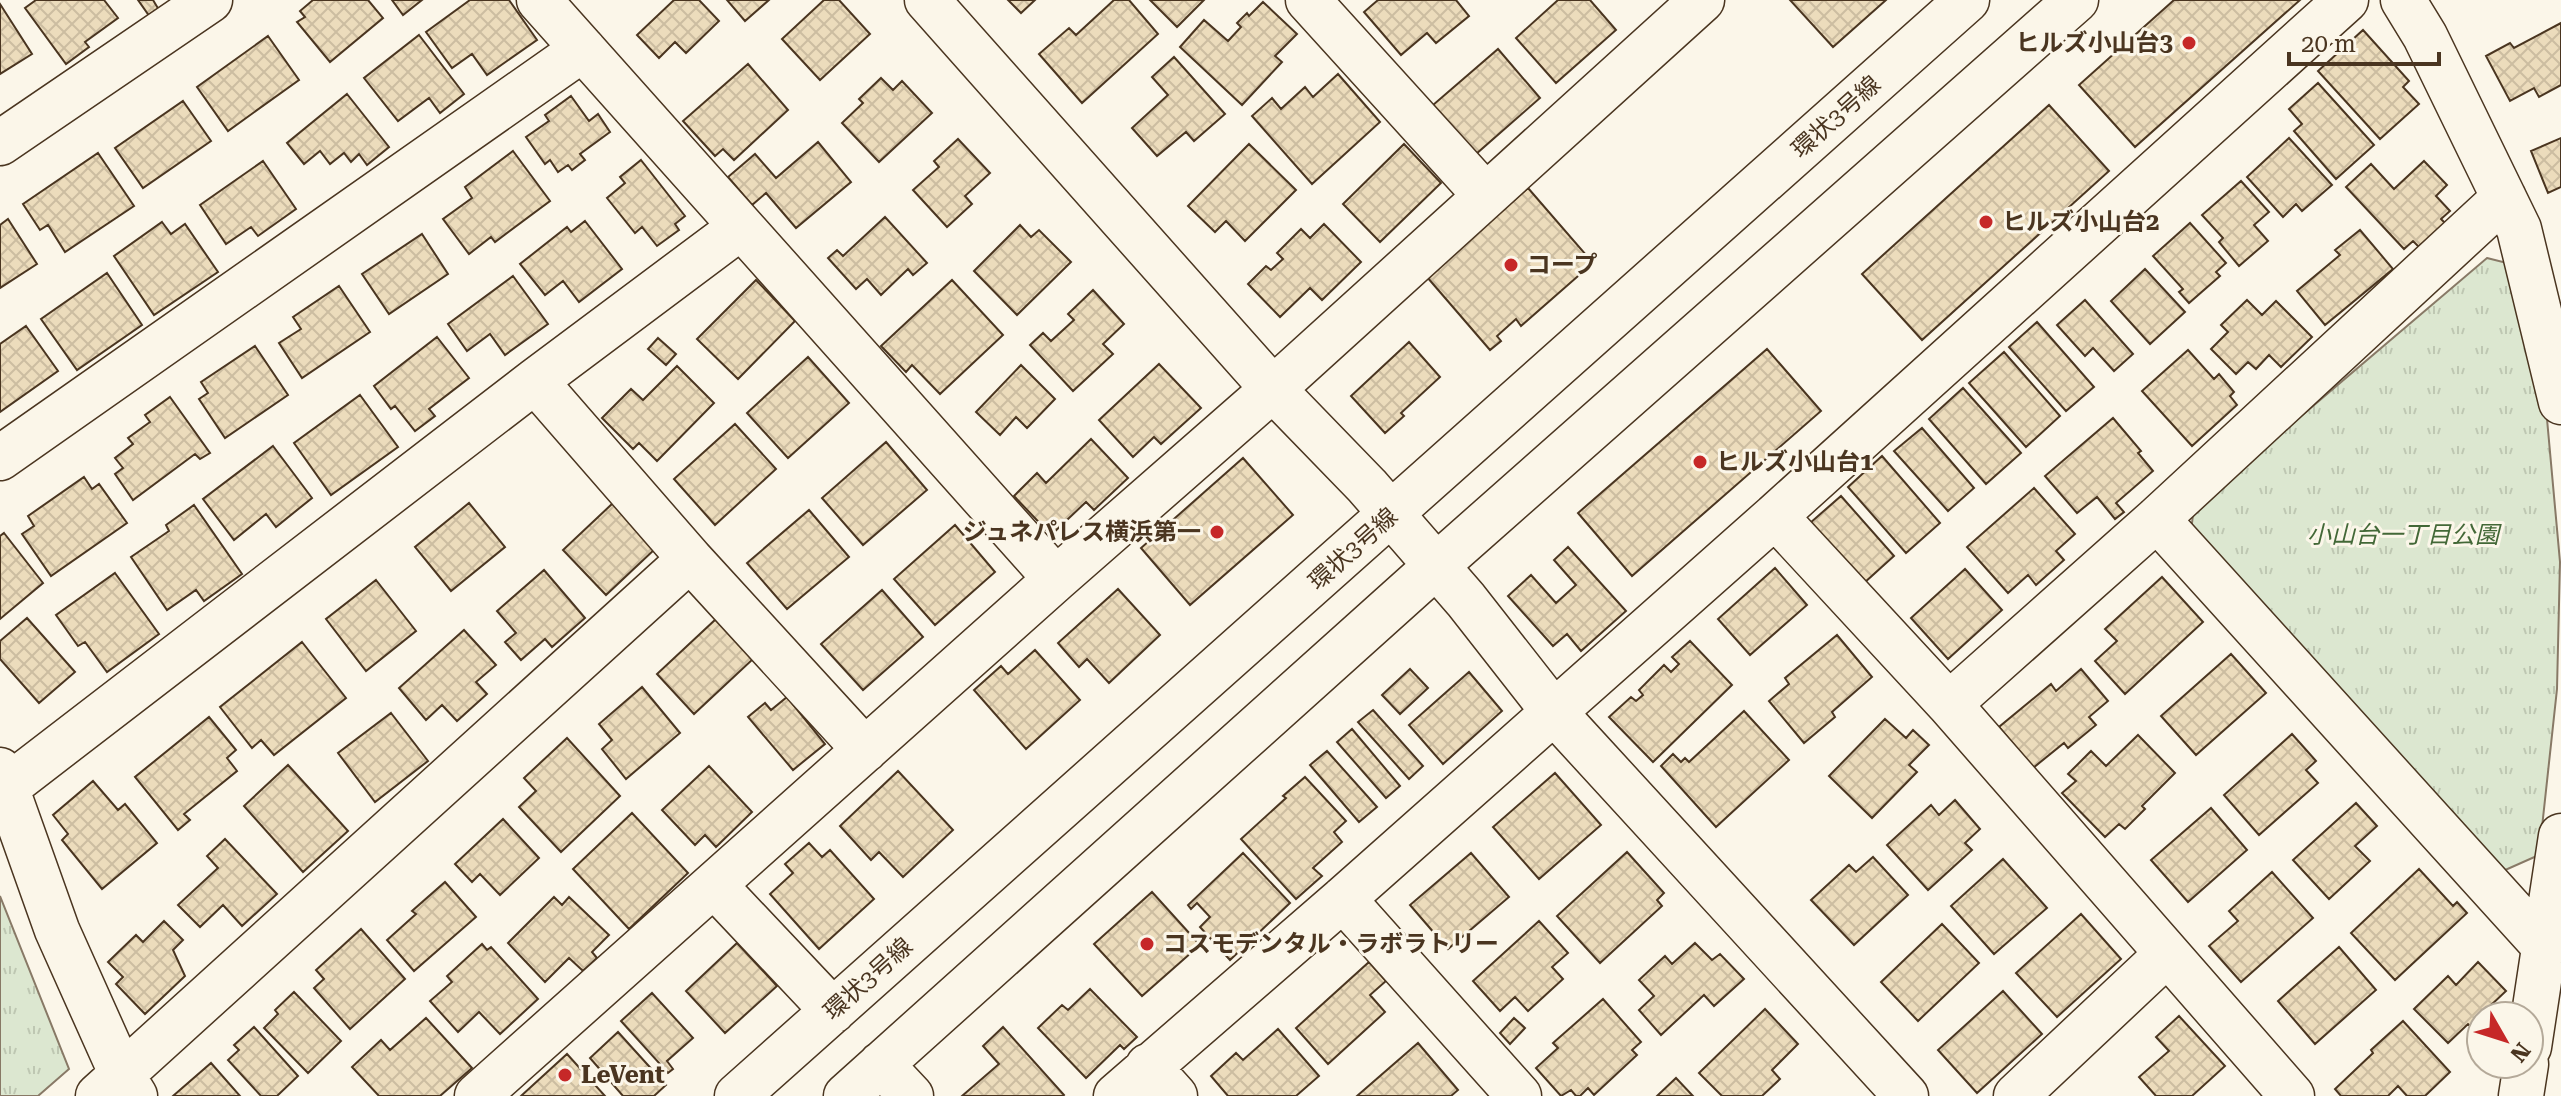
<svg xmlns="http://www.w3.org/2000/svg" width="2561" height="1096" font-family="'Roboto Serif','Noto Sans JP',serif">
  <defs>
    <pattern id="park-tufts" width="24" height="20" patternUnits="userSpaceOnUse" patternTransform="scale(2)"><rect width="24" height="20" fill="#dce7d0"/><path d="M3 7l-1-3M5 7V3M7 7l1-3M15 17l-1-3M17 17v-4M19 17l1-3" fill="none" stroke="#bec7b2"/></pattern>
    <pattern id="building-cross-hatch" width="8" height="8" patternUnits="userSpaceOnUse" patternTransform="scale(2)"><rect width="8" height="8" fill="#ecdcbc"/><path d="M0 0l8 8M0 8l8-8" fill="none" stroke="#ccbda1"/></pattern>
  </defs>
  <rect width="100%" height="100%" fill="#fbf6e9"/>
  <path fill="url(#park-tufts)" stroke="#887966" stroke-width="2" d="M2487,258L2507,263L2546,408L2560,562L2557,689L2539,855L2503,871L2191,531L2194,507Z
    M0,896L69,1069L38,1096H0Z"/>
  <path fill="url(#building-cross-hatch)" stroke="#4a3520" stroke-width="2" d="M36,0H104L118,18L85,42L89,47L66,64L25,8Z
    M138,0H153L159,10L150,17Z
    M313,0H368L383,18L330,62L297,22L305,17L300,11Z
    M392,0H422L403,15Z
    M470,0H509L537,40L487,75L472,54L452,68L426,32Z
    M674,0H699L719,21L686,53L675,42L659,58L637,35Z
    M727,0H769L745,21Z
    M824,0H839L870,34L820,80L782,39Z
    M1008,0H1035L1021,13Z
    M1114,0H1129L1158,34L1082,103L1039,54L1069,28L1076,35Z
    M1150,0H1204L1177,27Z
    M1378,0H1456L1469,16L1436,43L1427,33L1401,55L1364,12Z
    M1558,0H1590L1616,30L1556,83L1516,38Z
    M1790,0H1886L1833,47Z
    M2174,0H2300L2135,147L2079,85Z
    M1263,2L1297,34L1275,56L1282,62L1242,105L1180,47L1204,20L1228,41L1241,27L1237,23L1247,13L1249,16Z
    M0,4L32,54L0,74Z
    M2561,23V85L2539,97L2534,88L2510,101L2486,56L2510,43L2514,48Z
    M2363,30L2409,81L2403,87L2419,104L2380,139L2318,71Z
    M419,35L464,94L440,113L429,98L398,121L364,78Z
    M268,36L299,80L228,131L197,87Z
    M1498,49L1540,98L1476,154L1433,105Z
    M1174,57L1225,114L1194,141L1186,132L1157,156L1132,128L1168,95L1152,77Z
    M748,64L788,110L734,160L723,149L715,156L683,121Z
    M1338,74L1380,122L1312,184L1252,116L1272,98L1281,109L1305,87L1313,97Z
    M881,78L893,90L902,81L932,113L879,162L842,123L863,103L859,99Z
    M2318,83L2374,145L2336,179L2294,131L2302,124L2289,109Z
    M347,94L389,147L367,165L359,154L351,162L344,153L330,164L320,151L304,164L287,143Z
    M571,96L589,121L598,114L610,132L580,154L585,160L572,170L568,165L558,172L550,160L545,164L526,137L549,121L545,115Z
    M183,101L211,141L143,188L115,148Z
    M2049,105L2109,171L1922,340L1862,274Z
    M2289,138L2332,185L2302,211L2296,204L2283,217L2247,177Z
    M2561,138V187L2548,193L2531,151Z
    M958,139L990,173L965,196L972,204L947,227L913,190L939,167L934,161Z
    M818,142L851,182L796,228L766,193L752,205L728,177L755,154L776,178Z
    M1249,144L1296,190L1245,241L1226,221L1215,232L1188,206Z
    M1404,144L1441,183L1380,242L1343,204Z
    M513,151L550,201L495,242L491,237L469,254L443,219L472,198L465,187Z
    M98,153L134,206L65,252L48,225L40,230L23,204Z
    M641,160L685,216L675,224L679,230L657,246L642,227L635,233L607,198L625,183L620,177Z
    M263,161L296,209L258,236L251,227L226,244L200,205Z
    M2424,161L2447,185L2436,196L2450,211L2441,219L2453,231L2427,255L2413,241L2404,249L2346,187L2371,164L2394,189Z
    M2241,181L2269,212L2254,225L2268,241L2239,266L2219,242L2223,238L2202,215Z
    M1528,188L1593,263L1521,326L1516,319L1497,336L1501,341L1490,350L1427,277Z
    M885,217L927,263L913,275L908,269L881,295L867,279L856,289L828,258L837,250L843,256Z
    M8,219L37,264L0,288V225Z
    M585,221L622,269L579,302L563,281L545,295L520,264L567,227L571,232Z
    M162,222L171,234L185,224L218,272L154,315L114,256Z
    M2190,223L2226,263L2216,272L2220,276L2189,303L2179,292L2183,289L2153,256Z
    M1324,224L1361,262L1322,300L1310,288L1280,317L1248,284L1266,266L1271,270L1283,259L1277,253L1301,229L1310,238Z
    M1020,225L1031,237L1039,230L1071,262L1017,315L974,271Z
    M2360,230L2393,269L2325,325L2297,291L2340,255L2335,250Z
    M422,234L448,274L389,314L362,274Z
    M2145,269L2185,312L2150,344L2111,301Z
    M107,273L142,325L77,370L41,319Z
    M513,276L548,324L505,355L490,334L467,351L448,324Z
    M756,280L795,321L738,379L697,339Z
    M952,280L1003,335L940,394L912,365L906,372L881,346Z
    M339,286L370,332L302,378L279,343L301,329L293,317Z
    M1093,290L1124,324L1103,344L1113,354L1073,391L1030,345L1043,333L1051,341L1074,320L1068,314Z
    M2085,300L2133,354L2114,371L2093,348L2085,356L2057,325Z
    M2247,300L2262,315L2276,301L2312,337L2281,367L2269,355L2256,369L2248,362L2236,374L2211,349L2228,332L2221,325Z
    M2037,322L2094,387L2066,411L2009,347Z
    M26,326L58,371L0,412V344Z
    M437,337L469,378L429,409L435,416L415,431L395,406L391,409L374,386Z
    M658,338L676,354L666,365L648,349Z
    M1409,342L1440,377L1401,413L1404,416L1385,433L1351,396Z
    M255,346L288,395L225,438L199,399L208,393L201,382Z
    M1767,349L1821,411L1632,576L1578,513Z
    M2188,350L2214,379L2219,374L2234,392L2230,396L2237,405L2192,446L2142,391Z
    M2004,352L2060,416L2026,447L1969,383Z
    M808,357L849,403L788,458L747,413Z
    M1159,364L1201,408L1161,444L1154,437L1133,457L1099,420Z
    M1021,365L1055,399L1027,428L1016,417L1000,435L976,412Z
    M677,366L714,403L657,461L639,443L633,449L602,418L631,389L643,400Z
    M1963,388L2021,453L1986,484L1929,419Z
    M360,395L398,447L331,495L294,443Z
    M170,397L210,453L200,459L195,454L133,500L115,474L123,468L115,458L133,444L128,438L150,422L145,415Z
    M2113,418L2141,451L2138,453L2153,471L2116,503L2124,512L2115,519L2097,497L2077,513L2045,476Z
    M735,424L776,469L715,525L674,479Z
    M1922,428L1974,488L1948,511L1894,451Z
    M1091,439L1128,478L1094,510L1086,502L1051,535L1014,496L1037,473L1046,483Z
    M886,442L927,490L863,545L822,498Z
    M273,446L312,498L276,527L266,514L234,540L203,499Z
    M1882,456L1940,523L1906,553L1848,487Z
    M1243,458L1293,515L1190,605L1141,548Z
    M84,477L92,489L99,484L127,523L51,576L22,534L34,526L28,516Z
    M2034,488L2075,534L2056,551L2064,560L2036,585L2028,575L2008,593L1967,547Z
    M1841,496L1894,556L1864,583L1810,523Z
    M469,503L505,547L451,591L415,547Z
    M613,503L655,549L606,595L563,550Z
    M194,505L242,574L204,601L196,590L167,610L131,557L169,531L166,525Z
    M809,510L849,557L787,609L747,563Z
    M955,525L995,572L935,625L894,579Z
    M4,533L43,583L0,619V536Z
    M1568,547L1626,611L1581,651L1567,634L1553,646L1508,596L1531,575L1556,603L1576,585L1554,560Z
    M1775,568L1807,605L1750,655L1718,619Z
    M1965,569L2002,610L1948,659L1911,618Z
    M544,570L585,618L552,647L545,639L521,660L505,642L516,633L497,611Z
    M115,573L159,634L107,672L85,642L78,646L56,615Z
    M2162,577L2203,622L2125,694L2095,661L2117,641L2105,629Z
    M376,580L416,631L366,671L326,619Z
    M1118,589L1160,635L1109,683L1087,659L1079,667L1058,643Z
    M882,590L923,637L863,690L821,644Z
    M27,618L75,672L39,703L0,659V641Z
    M716,619L753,659L694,714L657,674Z
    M464,630L496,665L476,682L487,694L457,721L442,705L426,720L399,688Z
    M1837,635L1872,677L1832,712L1835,717L1804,743L1769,701L1789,684L1785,678Z
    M1690,641L1732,685L1653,762L1609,717L1631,697L1636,701L1643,695L1639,690L1664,665L1671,672L1679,664L1672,657Z
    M302,642L346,698L274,755L261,740L252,748L220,707Z
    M1035,650L1080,700L1026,749L974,690L1001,666L1008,674Z
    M2231,654L2266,693L2196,755L2161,716Z
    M1410,669L1428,688L1400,714L1382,695Z
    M2081,669L2108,701L2089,717L2096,725L2068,748L2064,743L2033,768L1999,727L2051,684L2056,691Z
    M1469,672L1502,711L1443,764L1409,725Z
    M642,687L680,733L626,779L602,749L612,740L599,724Z
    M787,697L825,744L793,770L748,717L765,703L771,710Z
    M1373,710L1423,766L1409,779L1358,722Z
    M1744,711L1789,760L1716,827L1661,766L1673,754L1681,762L1685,758L1689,762Z
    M391,713L428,761L375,802L338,753Z
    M209,717L236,750L227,758L237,771L184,814L190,820L178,830L135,777Z
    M1885,719L1906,738L1913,730L1929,745L1909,765L1917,772L1872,818L1829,776Z
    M1352,729L1400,786L1386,798L1337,742Z
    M2292,734L2316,761L2306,770L2318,783L2259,835L2224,795Z
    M2138,735L2175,773L2142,806L2145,809L2125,829L2119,824L2105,837L2062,793L2076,781L2068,774L2091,751L2106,766Z
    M567,738L620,796L561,852L519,807L536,791L524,778Z
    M1327,751L1377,807L1359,822L1310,765Z
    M288,765L348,831L303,872L244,806Z
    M709,766L752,812L716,847L705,835L695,845L662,810Z
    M898,771L953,830L903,877L879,852L871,860L840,826Z
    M1555,773L1601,825L1539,879L1493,827Z
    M1305,777L1346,821L1334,832L1342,842L1313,868L1322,876L1296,899L1241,839L1286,798L1283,796Z
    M93,781L118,810L125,804L157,843L102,889L62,840L68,834L53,815Z
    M1955,800L1980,829L1965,843L1972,850L1928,890L1887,845L1931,805L1939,815Z
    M2356,803L2377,826L2355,846L2370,861L2329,899L2293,860Z
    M2211,808L2247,850L2188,902L2151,860Z
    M632,813L688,873L629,929L573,869Z
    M503,819L539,858L500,895L480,874L472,882L455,864Z
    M225,839L277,894L242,926L223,905L200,927L178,905L218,868L207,856Z
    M809,843L822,857L830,850L874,899L819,949L770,894L793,873L785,864Z
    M1627,852L1664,893L1657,900L1662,906L1600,963L1557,916Z
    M1243,853L1290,903L1230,960L1200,927L1210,917L1197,903L1191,909L1188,905Z
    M1471,853L1509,897L1448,949L1410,905Z
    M1873,857L1908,895L1854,945L1811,900L1849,865L1856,872Z
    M2003,859L2047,908L1994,954L1951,906Z
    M2419,869L2453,906L2457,902L2467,913L2395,980L2351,933Z
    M2272,872L2313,918L2241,982L2209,946L2238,921L2229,911Z
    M445,882L476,917L414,971L387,940L416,914L412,911Z
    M1152,892L1200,945L1142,996L1094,944Z
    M554,897L562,905L569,897L609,935L592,952L597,958L583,971L569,958L545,982L508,943Z
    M2081,914L2121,959L2057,1017L2016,973Z
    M164,921L183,940L173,950L185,976L145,1014L116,984L123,977L108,962L136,935L143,942Z
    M1539,921L1568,953L1552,967L1563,979L1528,1011L1515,997L1500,1011L1473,981Z
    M1942,924L1979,963L1918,1021L1881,982Z
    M361,929L405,979L350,1029L314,988L324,979L316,970Z
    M737,943L777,986L725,1033L686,991Z
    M1695,943L1712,960L1720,954L1744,979L1714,1006L1704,995L1661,1035L1639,1010L1654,996L1639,980L1665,956L1672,964Z
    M482,944L487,950L491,947L538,999L500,1034L479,1012L458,1032L430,1001L452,982L447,976Z
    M2339,947L2376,990L2315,1044L2278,1001Z
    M1369,962L1386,981L1370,995L1385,1012L1328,1064L1296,1028Z
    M2478,962L2506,991L2489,1007L2498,1015L2481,1016L2479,1034L2468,1024L2448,1043L2414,1009L2448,976L2456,985Z
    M1090,989L1137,1037L1124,1049L1120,1045L1086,1078L1038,1028L1062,1005L1068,1010Z
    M2003,991L2042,1034L1977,1093L1938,1050Z
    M294,992L341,1041L308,1073L264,1028L278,1014L275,1010Z
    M652,993L693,1038L667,1061L673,1069L668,1073L621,1021Z
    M1603,999L1641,1042L1632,1050L1637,1055L1594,1095L1588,1088L1580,1096H1576L1571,1090L1561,1096L1536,1068L1558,1048L1553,1043Z
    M1765,1009L1798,1044L1772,1070L1780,1079L1762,1096H1722L1699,1073Z
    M2179,1016L2225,1066L2192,1096H2156L2139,1077L2169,1051L2156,1037Z
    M426,1018L472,1068L440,1096H379L352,1067L381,1040L390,1050Z
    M1514,1018L1525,1028L1510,1044L1500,1033Z
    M2403,1021L2450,1072L2425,1096H2407L2398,1086L2388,1096H2341L2335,1089L2373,1053L2371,1050Z
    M254,1027L298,1076L277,1096H261L228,1060L239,1050L234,1045Z
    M1003,1027L1064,1095L1063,1096H962L999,1064L983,1046Z
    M1278,1029L1319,1076L1296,1096H1228L1211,1076L1236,1053L1243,1060Z
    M618,1032L666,1085L654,1096H623L590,1058Z
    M1418,1043L1458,1090L1451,1096H1357Z
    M567,1054L605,1096H521Z
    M211,1063L240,1096H173Z
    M1676,1078L1693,1096H1657Z"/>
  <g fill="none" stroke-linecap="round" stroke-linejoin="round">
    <g stroke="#4a3520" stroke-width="47">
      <path id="minor" d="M539,0L1056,579
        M927,0L1273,389L1367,486L1466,600L1553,711L1906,1096
        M1308,0L1485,195
        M2403,0L2425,36L2519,229L2561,402
        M0,143L210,0
        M0,458L583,49
        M1775,516L2346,0
        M2157,519L2545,947
        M690,559L865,750
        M1949,704L2157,519L2504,198
        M0,770L57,930L122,1075L135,1096
        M7,787L535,381L741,227
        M714,885L833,1011
        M1343,899L1519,1096
        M2529,1047L2561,836
        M881,1064L911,1096
        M1148,1066L1175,1096
        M98,1096L690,559L535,381
        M477,1096L1056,579L1273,389L1702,0
        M737,1096L1967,0
        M846,1096L1436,566L2076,0
        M1116,1096L1343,899L1775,516L1949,704L2292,1096
        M2016,1096L2167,954
        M2521,1096L2526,1064"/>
    </g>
    <use href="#minor" stroke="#fbf6e9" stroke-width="44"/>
  </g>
  <g fill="#c62828" stroke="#fbf6e9" stroke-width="3">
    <circle cx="2189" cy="43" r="8"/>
    <circle cx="1986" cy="222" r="8"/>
    <circle cx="1511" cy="265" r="8"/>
    <circle cx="1700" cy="462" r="8"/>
    <circle cx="1217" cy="532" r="8"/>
    <circle cx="1147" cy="944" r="8"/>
    <circle cx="565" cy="1075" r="8"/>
  </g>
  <g text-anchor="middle" stroke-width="6" stroke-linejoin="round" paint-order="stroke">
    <g font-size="24" font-weight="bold" fill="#4a3520" stroke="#fbf6e9" text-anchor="start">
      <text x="2173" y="51" text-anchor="end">ヒルズ小山台3</text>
      <text x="2002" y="230">ヒルズ小山台2</text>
      <text x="1527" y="273">コープ</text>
      <text x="1716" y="470">ヒルズ小山台1</text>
      <text x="1201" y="540" text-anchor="end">ジュネパレス横浜第一</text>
      <text x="1163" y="952">コスモデンタル・ラボラトリー</text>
      <text x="581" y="1083">LeVent</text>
    </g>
    <g font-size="24" fill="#4a3520" stroke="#fbf6e9">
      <text transform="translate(1836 117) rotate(-42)" y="8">環状3号線</text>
      <text transform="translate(1353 549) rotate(-42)" y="8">環状3号線</text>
      <text transform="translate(868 979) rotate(-42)" y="8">環状3号線</text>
    </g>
    <g font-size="24" font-style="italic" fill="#436837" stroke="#fbf6e9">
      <text x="2403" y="543">小山台一丁目公園</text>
    </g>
  </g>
  <g transform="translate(2505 1040) rotate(129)"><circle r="38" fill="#fbf6e9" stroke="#b4a999" stroke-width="2"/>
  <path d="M0-6L14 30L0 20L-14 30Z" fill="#c62828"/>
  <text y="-12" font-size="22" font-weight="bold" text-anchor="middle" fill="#4a3520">N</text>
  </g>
  <path d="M2289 52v12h150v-12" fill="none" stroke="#4a3520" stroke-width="4"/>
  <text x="2301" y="52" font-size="24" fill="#4a3520" stroke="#fbf6e9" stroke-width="6" paint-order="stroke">20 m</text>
</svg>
